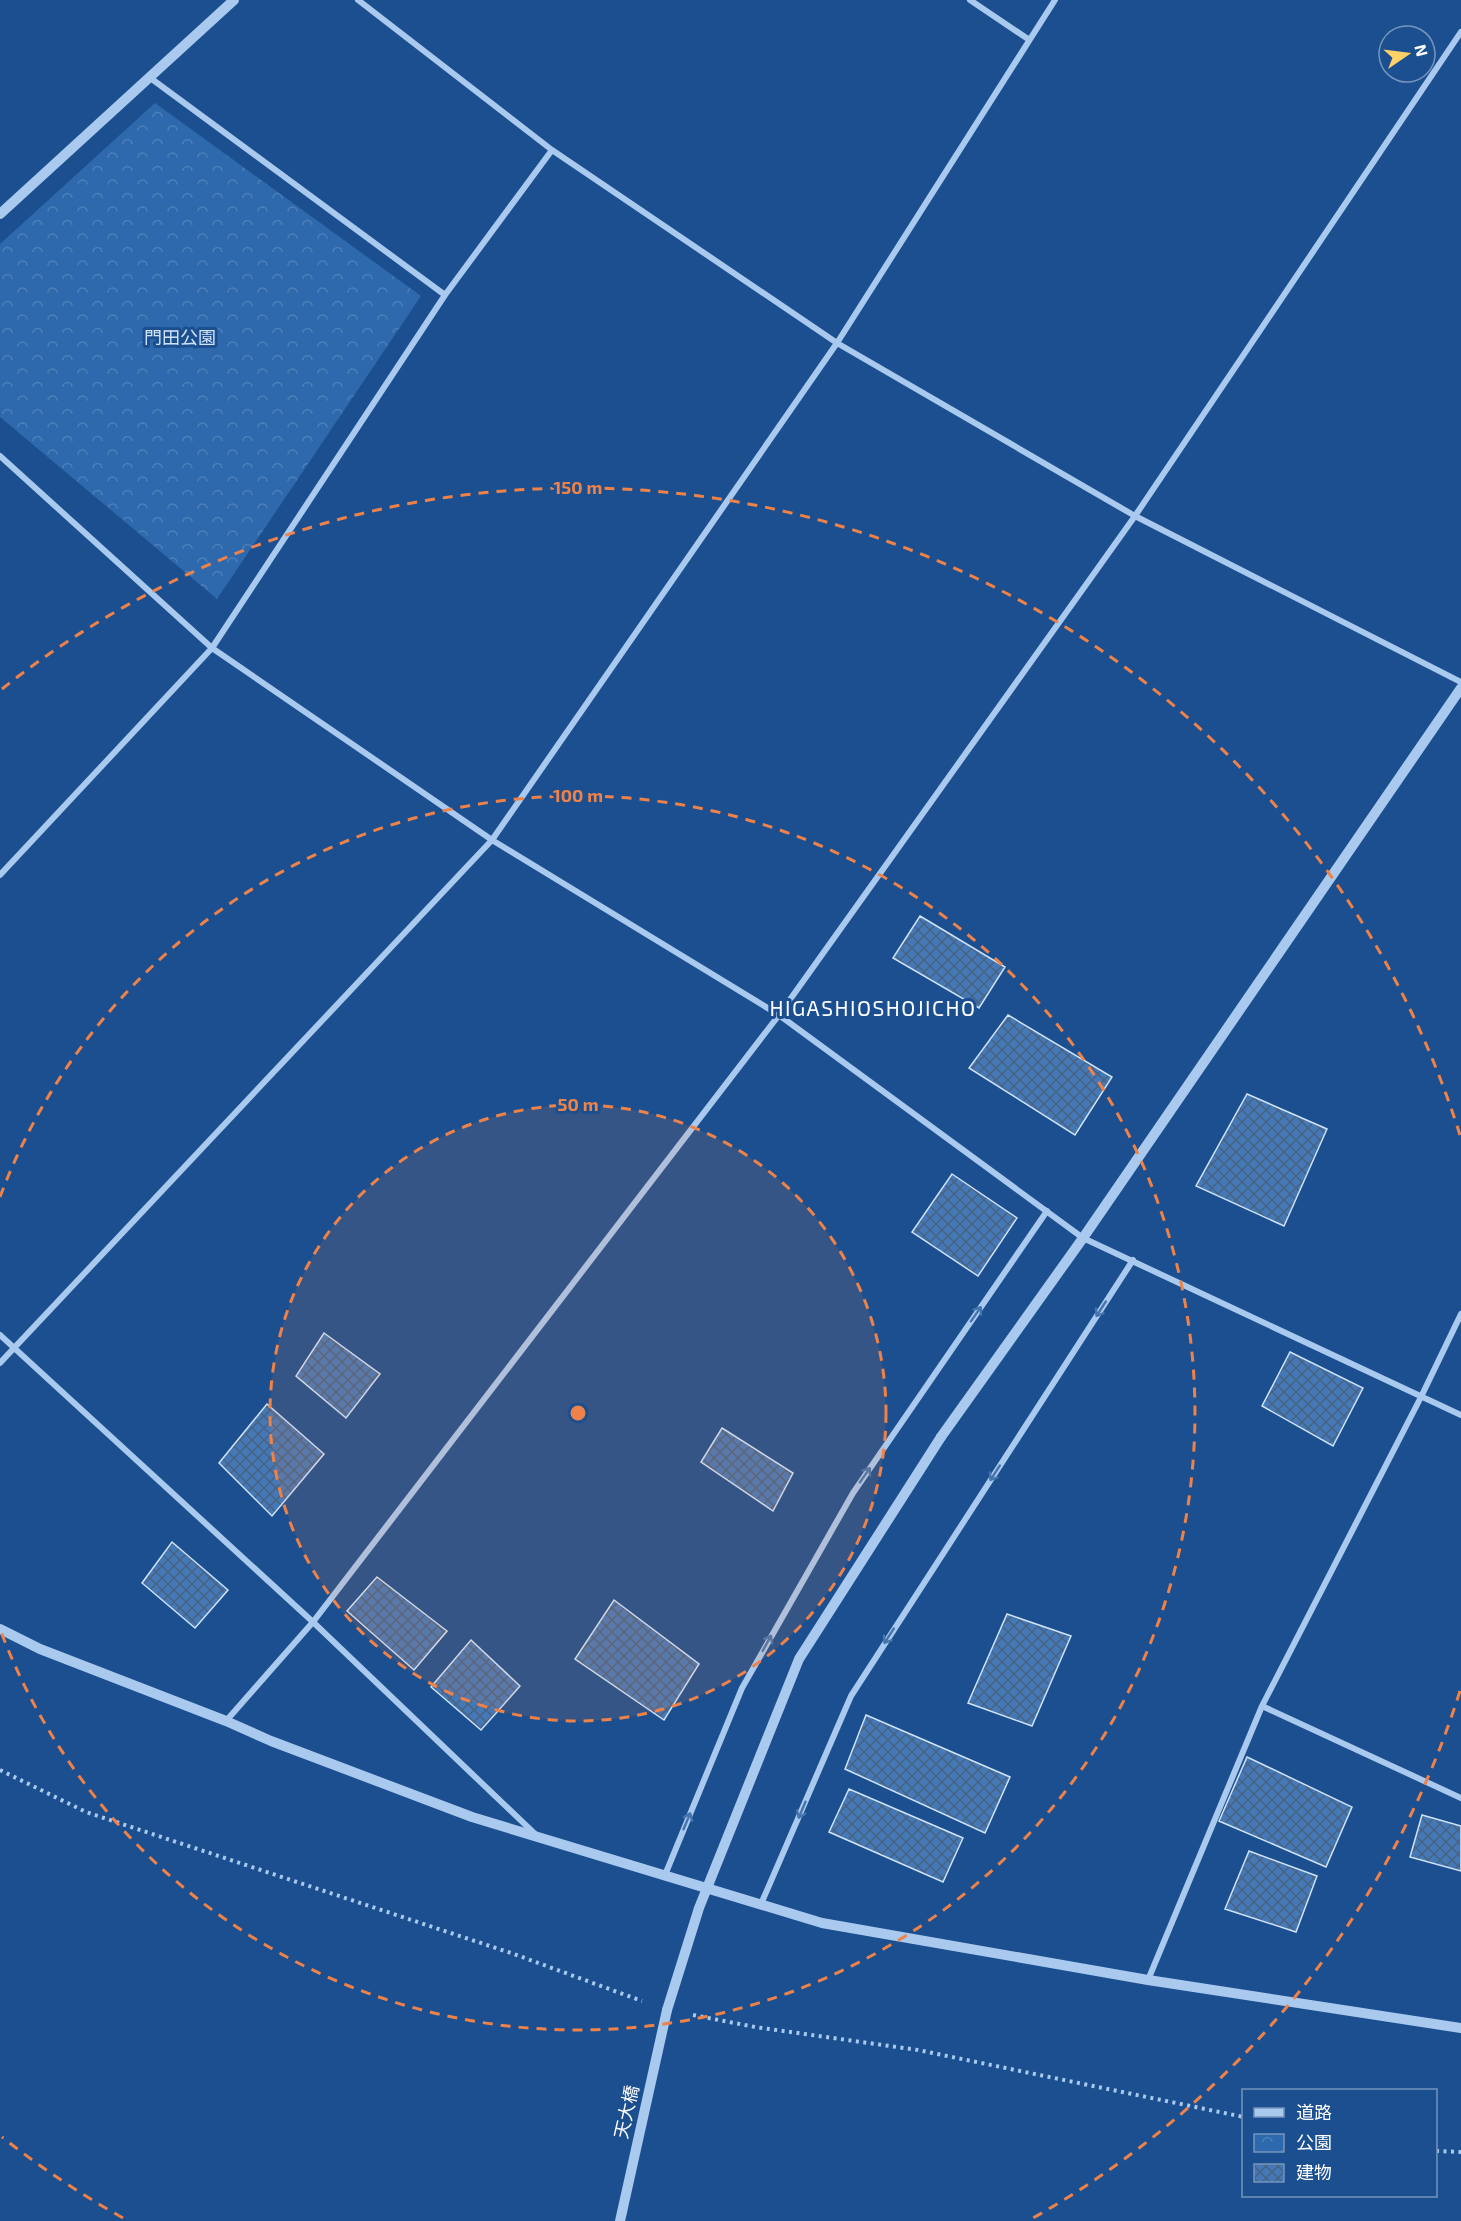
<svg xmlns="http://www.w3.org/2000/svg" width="1461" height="2221" font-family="'Exo 2','Noto Sans JP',sans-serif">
  <defs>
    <pattern id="park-crowns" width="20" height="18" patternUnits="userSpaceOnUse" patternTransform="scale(1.5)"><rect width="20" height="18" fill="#2e69ad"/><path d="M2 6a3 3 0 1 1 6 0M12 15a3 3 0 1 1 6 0" fill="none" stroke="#4d80b9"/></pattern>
    <pattern id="building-cross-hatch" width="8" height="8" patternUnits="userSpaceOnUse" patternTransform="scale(1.5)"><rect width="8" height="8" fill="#4478b7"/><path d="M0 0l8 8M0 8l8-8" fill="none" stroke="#486282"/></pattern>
  </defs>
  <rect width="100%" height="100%" fill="#1b4f8f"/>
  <path fill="url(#park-crowns)" d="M155,103L421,296L217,599L0,417V244Z"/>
  <path fill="url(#building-cross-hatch)" stroke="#cfe3fa" stroke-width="1.5" d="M920,916L1005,967L979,1008L893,958Z
    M1008,1015L1112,1077L1075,1135L969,1068Z
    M1247,1094L1327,1129L1284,1226L1196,1186Z
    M952,1174L1017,1218L978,1276L912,1232Z
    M324,1333L380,1374L346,1418L296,1376Z
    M1290,1352L1363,1388L1333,1446L1262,1406Z
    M267,1404L324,1454L272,1516L219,1463Z
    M722,1428L793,1473L773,1511L701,1462Z
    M172,1542L228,1590L195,1628L142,1583Z
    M377,1577L447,1631L414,1670L347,1611Z
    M614,1600L699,1664L664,1720L575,1659Z
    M1007,1614L1071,1636L1032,1726L968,1703Z
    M471,1640L520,1686L481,1730L431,1687Z
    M866,1715L1010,1777L985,1833L845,1769Z
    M1247,1757L1352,1807L1326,1867L1219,1821Z
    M849,1789L963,1838L943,1882L829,1832Z
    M1422,1815L1461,1826V1871L1410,1857Z
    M1249,1851L1317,1876L1296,1932L1225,1909Z"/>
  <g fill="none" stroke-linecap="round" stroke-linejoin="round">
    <path stroke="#a9c9ee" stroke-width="4" stroke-dasharray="3 4.5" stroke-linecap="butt" d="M0,1770L86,1812L511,1953L642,2001
      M693,2015L755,2027L918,2050L1244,2117
      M1436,2151L1461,2152"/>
    <path stroke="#a9c9ee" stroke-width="6" d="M358,0L552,150L837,343L1135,516L1461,682
      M970,0L1028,39
      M149,77L445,295
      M0,456L212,648L492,840L779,1015L1083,1238L1461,1415
      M0,875L212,648L445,295L552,150
      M0,1335L313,1622L535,1834
      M0,1363L492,840L837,343L1055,0
      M1262,1706L1461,1798
      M226,1721L313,1622L779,1015L1135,516L1461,32
      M665,1875L742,1688L853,1493L1047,1211
      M761,1904L851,1696L1133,1260
      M1148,1980L1262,1706L1421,1397L1461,1314"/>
    <path stroke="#a9c9ee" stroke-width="10" d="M0,214L234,0
      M941,1437L1083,1238L1461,688
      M0,1629L40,1649L226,1721L271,1741L472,1817L822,1923L1148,1980L1461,2028
      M620,2221L667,2010"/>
    <path stroke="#a9c9ee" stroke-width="10" d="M667,2010L699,1908L799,1659L941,1437"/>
  </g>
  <defs><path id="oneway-shaft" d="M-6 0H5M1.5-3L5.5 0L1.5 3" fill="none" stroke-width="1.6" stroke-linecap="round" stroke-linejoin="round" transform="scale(1.5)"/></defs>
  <g stroke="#4674ac">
    <use href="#oneway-shaft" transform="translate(1101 1309) rotate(123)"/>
    <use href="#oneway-shaft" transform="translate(976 1314) rotate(-55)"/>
    <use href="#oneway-shaft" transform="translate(995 1473) rotate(123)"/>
    <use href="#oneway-shaft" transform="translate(865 1475) rotate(-55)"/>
    <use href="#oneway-shaft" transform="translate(889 1636) rotate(123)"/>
    <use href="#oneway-shaft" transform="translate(767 1643) rotate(-61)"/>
    <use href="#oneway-shaft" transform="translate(802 1810) rotate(113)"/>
    <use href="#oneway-shaft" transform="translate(687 1821) rotate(-67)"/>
  </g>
  <circle cx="578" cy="1413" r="308" fill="#ee8249" fill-opacity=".12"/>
  <g fill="none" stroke="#ee8249" stroke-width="3" stroke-dasharray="10 8">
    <circle cx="578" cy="1413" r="308"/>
    <path d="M0 1197A617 617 0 1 1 0 1629"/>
    <path d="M1460 1691A925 925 0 0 1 1033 2218M123 2218A925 925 0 0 1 2 2137M2 689A925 925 0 0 1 1460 1135"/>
  </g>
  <g text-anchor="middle" stroke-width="6" stroke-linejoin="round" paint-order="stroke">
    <g font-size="18" fill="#cfe3fa" stroke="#1b4f8f">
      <text x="180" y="344">門田公園</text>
    </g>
    <g font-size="18" fill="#fff" stroke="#1b4f8f">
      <text transform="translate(627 2112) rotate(-77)" y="6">天大橋</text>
    </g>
    <g font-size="21" letter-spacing="1.5" fill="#fff" stroke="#1b4f8f">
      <text x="873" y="1016">HIGASHIOSHOJICHO</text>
    </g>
  </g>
  <circle cx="578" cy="1413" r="9" fill="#ee8249" stroke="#1b4f8f" stroke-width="3"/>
  <g font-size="18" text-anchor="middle" font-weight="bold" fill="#ee8249" stroke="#1b4f8f" stroke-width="6" stroke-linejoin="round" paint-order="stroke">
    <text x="578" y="494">150 m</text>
    <text x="578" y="802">100 m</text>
    <text x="578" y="1111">50 m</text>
  </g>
  <rect x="1242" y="2089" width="195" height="108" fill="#1b4f8f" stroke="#7695bc" stroke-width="1.5"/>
  <rect x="1254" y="2108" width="30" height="9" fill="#a9c9ee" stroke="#7695bc" stroke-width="1.5"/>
  <text x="1296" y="2119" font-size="18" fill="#ffffff">道路</text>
  <rect x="1254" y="2134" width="30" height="18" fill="url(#park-crowns)" stroke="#7695bc" stroke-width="1.5"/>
  <text x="1296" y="2149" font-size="18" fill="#ffffff">公園</text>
  <rect x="1254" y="2164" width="30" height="18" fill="url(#building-cross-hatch)" stroke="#7695bc" stroke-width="1.5"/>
  <text x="1296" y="2179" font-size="18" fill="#ffffff">建物</text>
  <g transform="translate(1407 54) rotate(76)"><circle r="28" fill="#1b4f8f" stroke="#7695bc" stroke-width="1.5"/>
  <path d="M0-4.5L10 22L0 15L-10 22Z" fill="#ffd166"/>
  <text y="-9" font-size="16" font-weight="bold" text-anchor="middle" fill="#ffffff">N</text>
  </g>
</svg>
